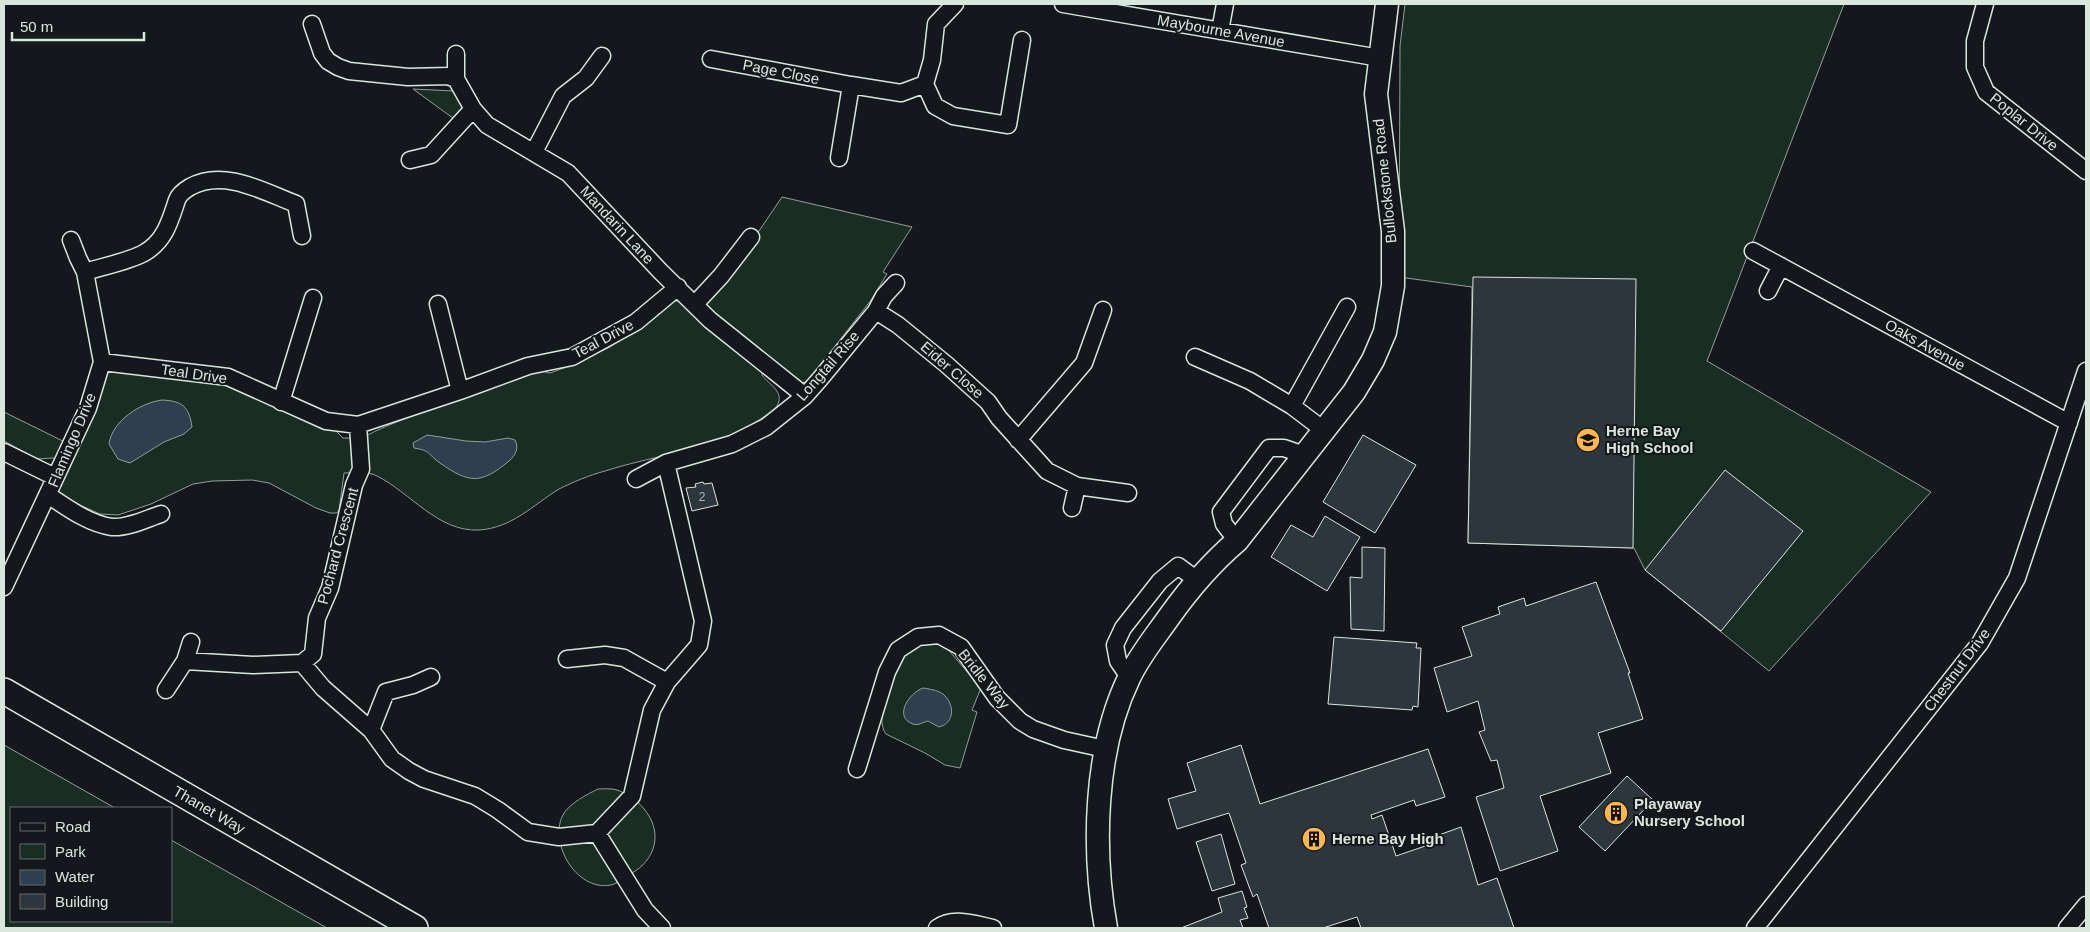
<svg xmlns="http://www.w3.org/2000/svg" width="2090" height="932" font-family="Helvetica,sans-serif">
  <rect width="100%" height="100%" fill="#14181c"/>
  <path fill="#1a2d24" stroke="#939e99" d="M1405,4H1844L1707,361L1931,492L1769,671L1645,570L1634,548L1468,543L1472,287L1399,277L1400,46Z
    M413,89L454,91L466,104L457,121Z
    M782,197L912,227L883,272L887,274L871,300L808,381L799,384L762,367V375C769,385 785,391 777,406C774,411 767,415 762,418C716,450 658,454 605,471C590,475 573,482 559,489C533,505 512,528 479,530C438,532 411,493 377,476C368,471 354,473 344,473L339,511L336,513H330L316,508L269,483L252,480L212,481L193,484L151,504L118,515L100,514L53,493L67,464L53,458L37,459L4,441V412L77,448L107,372L110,369L236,382L317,424L336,431L343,438H364C371,428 514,379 537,370L550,373L572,365L610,347L639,328L670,301H678L689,307L759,231Z
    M925,643H935L946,647L981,688L972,710L977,712L960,768L945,765L925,753L886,734C873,718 893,664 907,651C913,647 918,645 925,643Z
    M4,745L115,808H11V921H171V840L327,928H4Z
    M598,789C604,789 611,788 617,790C640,798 662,823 653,849C648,862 640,869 627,876C623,879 616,884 611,885C576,892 547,841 564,813C572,802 586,795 598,789Z"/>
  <path fill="#2f3f4d" stroke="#939e99" d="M162,400C182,401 189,406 192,427L184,434L164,442L130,463L118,459L109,444C112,421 140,403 162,400Z
    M427,435L466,441L485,442L508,438L515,440C519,448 516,455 509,461C481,484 470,484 440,463C427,454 432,451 414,448L413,443Z
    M923,688C929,689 937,690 943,694C955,704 955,723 939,727L928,721C923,722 919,726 913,724C893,717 909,693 923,688Z"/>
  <path fill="#2c363c" stroke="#d8e6dc" d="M1473,277L1636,279L1633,548L1468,543Z
    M1363,435L1416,465L1375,533L1323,502Z
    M1725,470L1803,531L1721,631L1645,570Z
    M703,482L704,484L712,483L718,505L692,511L686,488L696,487L695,484Z
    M1325,516L1360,537L1327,591L1271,557L1291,525L1313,537Z
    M1362,547L1385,548L1384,631L1351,629L1350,577L1362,578Z
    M1596,582L1630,673H1628L1643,719L1598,733L1611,773L1540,796L1558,851L1500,871L1476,797L1504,788L1497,760L1491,761L1479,732L1485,730L1478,701L1447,712L1434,668L1472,656L1462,627L1500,614L1498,607L1524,598L1526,606Z
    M1334,637L1417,643L1416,648H1421L1418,707L1413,706L1412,710L1328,704Z
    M1241,745L1260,804L1428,749L1445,797L1416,806L1414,800L1371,815L1372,819L1382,815L1396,856L1437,842L1436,836L1461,827L1478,885L1497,878L1514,928H1361L1357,917L1323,928H1269L1257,894L1253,897L1241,865L1246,863L1229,813L1177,829L1168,799L1196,791L1187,763Z
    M1627,776L1653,800L1605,851L1579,827Z
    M1221,834L1235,884L1212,891L1196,842Z
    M1242,891L1247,907L1244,908L1248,918L1240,920L1243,928H1181L1222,912L1218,898Z"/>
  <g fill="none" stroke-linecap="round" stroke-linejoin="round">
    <g stroke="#d8e6dc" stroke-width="19">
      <path id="street" d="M1063,4L1380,58
        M1985,4L1975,41V67L1986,92L2086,171
        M312,24L322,53L328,61L338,67L349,71L408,77L448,76L456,79L473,109L487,125L568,173L661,272L710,320L805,396
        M1220,31L1225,4
        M456,54V79
        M711,59L851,85
        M925,84L935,106L953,116L1008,125L1022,40
        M534,152L563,96L586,78L602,56
        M839,158L851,85L901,93L925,84L932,60L936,24L955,4
        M410,160L431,155L473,109
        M1753,251L2069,423
        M85,272C101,267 130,261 144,253C165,241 170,221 177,200C179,194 185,190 190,187C224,168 264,192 296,204L302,236
        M1768,291L1781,266
        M438,304L460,391
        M695,304L721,276L751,237
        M876,311L898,325L947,365L988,402L999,418L1047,471L1077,486L1128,493
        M1195,357L1250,381L1292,406L1325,431
        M102,362L228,377L326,421L358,425L460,391L528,366L572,357L636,322L678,287
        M281,402L313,298
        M1292,406L1347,307
        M358,425L361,469L354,485L330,588L317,618L313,654L302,663L323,688L371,730L392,759L409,771L424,779L475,796L498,810L528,832L559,837L597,833L632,796L652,710L667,682L699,645L703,621L666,463
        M1018,440L1084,363L1103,310
        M4,452L55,477
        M636,479L666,463L732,444L766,427L805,396L820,379L876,311L884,296L896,283
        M48,495C66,507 89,524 112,527C128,528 146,519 161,514
        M1072,508L1077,486
        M1237,541L1224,524L1221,512L1269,448H1284L1304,455
        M4,587L88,408L102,362L85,272L78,258L71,240
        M567,659L605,655L624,658L667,682
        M185,661L253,665L302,663
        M1129,677L1118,661L1115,645L1123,628L1160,581L1178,566L1197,580
        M166,690L185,661L191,642
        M371,730L386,692L413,685L431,677
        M857,769L887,672L898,650L918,637L939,635L961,647L997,698L1020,721L1033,729L1064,740L1105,749
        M597,833L645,910L662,928
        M937,928C953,916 974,924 993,928
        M1755,928L1980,643L2017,578L2086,371
        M2067,928L2086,905"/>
    </g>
    <g stroke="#d8e6dc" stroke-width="25">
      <path id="secondary" d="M1106,928C1092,850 1094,750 1129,678C1139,656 1155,637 1169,617C1189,589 1210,564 1237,541L1354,392L1373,360L1385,332L1393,286V231L1376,94L1387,4"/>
    </g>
    <g stroke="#d8e6dc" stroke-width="28">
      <path id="primary" d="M4,691L415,928"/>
    </g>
    <use href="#street" stroke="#14181c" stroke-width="16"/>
    <use href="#secondary" stroke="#14181c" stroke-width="22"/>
    <use href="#primary" stroke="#14181c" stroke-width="25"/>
  </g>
  <defs>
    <g id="school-disc" transform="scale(1.25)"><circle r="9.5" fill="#ffb74d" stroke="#14181c"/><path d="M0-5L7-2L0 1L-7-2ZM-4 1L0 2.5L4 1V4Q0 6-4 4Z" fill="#111"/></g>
    <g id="building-disc" transform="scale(1.25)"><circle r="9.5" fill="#ffb74d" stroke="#14181c"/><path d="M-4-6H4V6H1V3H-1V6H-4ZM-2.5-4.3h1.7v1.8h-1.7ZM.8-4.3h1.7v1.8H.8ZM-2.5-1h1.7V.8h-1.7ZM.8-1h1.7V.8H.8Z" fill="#111"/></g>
  </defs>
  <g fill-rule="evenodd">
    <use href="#school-disc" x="1588" y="440"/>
    <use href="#building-disc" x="1616" y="813"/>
    <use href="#building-disc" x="1314" y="839"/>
  </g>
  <g text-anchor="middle" stroke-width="4" stroke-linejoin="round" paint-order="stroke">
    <g font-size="12" fill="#adbab4">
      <text x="702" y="501">2</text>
    </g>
    <g font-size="15" fill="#d8e6dc" stroke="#14181c">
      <text transform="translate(1221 31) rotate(10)" y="5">Maybourne Avenue</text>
      <text transform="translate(781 72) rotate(11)" y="5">Page Close</text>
      <text transform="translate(2024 122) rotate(39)" y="5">Poplar Drive</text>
      <text transform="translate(1385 181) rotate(-96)" y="5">Bullockstone Road</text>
      <text transform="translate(617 225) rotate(47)" y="5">Mandarin Lane</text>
      <text transform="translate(603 339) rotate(-28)" y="5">Teal Drive</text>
      <text transform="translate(1925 345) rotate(29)" y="5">Oaks Avenue</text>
      <text transform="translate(828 366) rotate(-49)" y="5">Longtail Rise</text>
      <text transform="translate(952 370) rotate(41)" y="5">Eider Close</text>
      <text transform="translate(194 374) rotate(8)" y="5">Teal Drive</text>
      <text transform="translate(72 440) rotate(-67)" y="5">Flamingo Drive</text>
      <text transform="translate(338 546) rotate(-75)" y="5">Pochard Crescent</text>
      <text transform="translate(1957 670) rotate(-53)" y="5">Chestnut Drive</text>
      <text transform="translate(984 679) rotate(51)" y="5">Bridle Way</text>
      <text transform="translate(209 810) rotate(30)" y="5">Thanet Way</text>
    </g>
    <g font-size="15" font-weight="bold" fill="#d8e6dc" stroke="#14181c" text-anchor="start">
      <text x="1606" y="436">Herne Bay<tspan x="1606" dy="17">High School</tspan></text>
      <text x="1634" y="809">Playaway<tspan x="1634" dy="17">Nursery School</tspan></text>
      <text x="1332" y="844">Herne Bay High</text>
    </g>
  </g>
  <rect width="2090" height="932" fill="none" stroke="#d8e6dc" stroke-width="10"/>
  <rect x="10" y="807" width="162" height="115" fill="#14181c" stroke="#626a69"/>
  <rect x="20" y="823" width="25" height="8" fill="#14181c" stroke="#626a69"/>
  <text x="55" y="832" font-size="15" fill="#d8e6dc">Road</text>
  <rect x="20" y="844" width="25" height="15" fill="#1a2d24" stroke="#626a69"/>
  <text x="55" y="857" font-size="15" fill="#d8e6dc">Park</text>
  <rect x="20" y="870" width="25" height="15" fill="#2f3f4d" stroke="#626a69"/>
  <text x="55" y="882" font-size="15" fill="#d8e6dc">Water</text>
  <rect x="20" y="894" width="25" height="15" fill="#2c363c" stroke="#626a69"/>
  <text x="55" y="907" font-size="15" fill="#d8e6dc">Building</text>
  <path d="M12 32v8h132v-8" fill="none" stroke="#d8e6dc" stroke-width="2.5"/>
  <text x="20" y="32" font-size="15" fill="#d8e6dc" stroke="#14181c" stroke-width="4" paint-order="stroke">50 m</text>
</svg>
